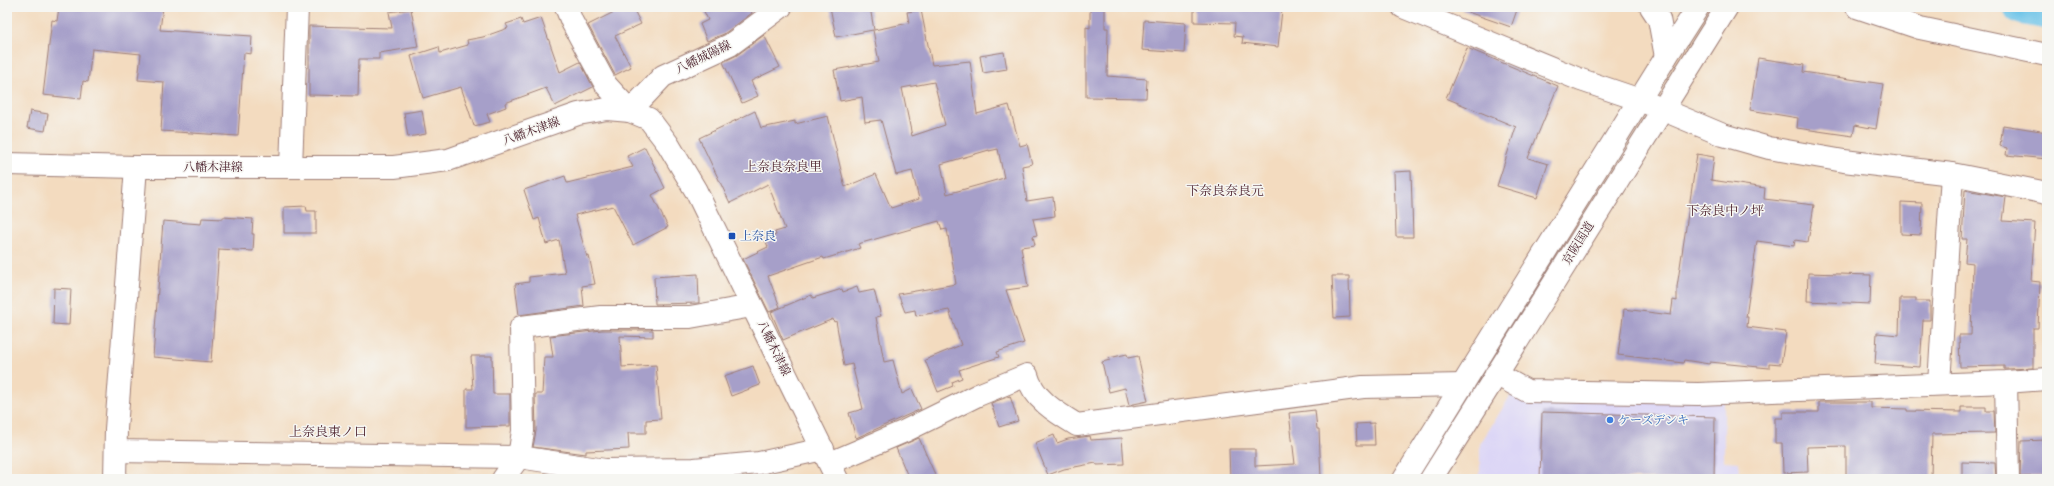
<svg xmlns="http://www.w3.org/2000/svg" width="2054" height="486" font-family="Vollkorn,'Noto Serif JP',serif">
  <rect width="100%" height="100%" fill="#f6f6f2"/>
  <filter id="ink" filterUnits="userSpaceOnUse"><feTurbulence type="fractalNoise" baseFrequency=".025" numOctaves="2"/><feDisplacementMap in="SourceGraphic" scale="8" xChannelSelector="R" yChannelSelector="G"/><feConvolveMatrix kernelMatrix="1 2 1 2 8 2 1 2 1" color-interpolation-filters="sRGB"/></filter>
  <filter id="wash" filterUnits="userSpaceOnUse"><feTurbulence type="fractalNoise" baseFrequency=".012" numOctaves="4" result="noise"/><feDisplacementMap in="SourceGraphic" scale="16" xChannelSelector="R" yChannelSelector="G"/><feGaussianBlur stdDeviation="0.9" result="paint"/><feColorMatrix in="noise" values="0 0 0 0 0 0 0 0 0 0 0 0 0 0 0 0 0 1.4 0 .05"/><feComposite in="paint" operator="in"/></filter>
  <g filter="url(#wash)">
    <rect width="100%" height="100%" fill="#f3dbbf"/>
    <path fill="#dcd6f6" d="M1514,390L1724,396V461L1739,462V479H1480V444Z"/>
    <g fill="none" stroke-linecap="round" stroke-linejoin="round">
      <path stroke="#6bc2e8" stroke-width="35" d="M2021,7L2047,12"/>
    </g>
    <g id="blocks">
      <path fill="#a69fc9" fill-rule="evenodd" d="M59,7H163L160,30L252,36L251,54L244,53L238,136L161,131L164,82L138,80L141,54L92,49L88,82L83,81L81,99L43,95L52,20L57,21Z
        M624,7H631L633,11L634,10L641,24L615,36L631,67L615,75L588,25Z
        M702,7H749L752,13L724,34L707,41L700,24L708,20Z
        M830,7H870L874,30L909,23L907,12L921,10L932,65L970,61L977,114L1009,105L1020,146L1027,144L1032,164L1022,166L1027,201L1053,197L1055,216L1033,219L1037,235L1033,236L1035,245L1021,247L1028,287L1006,290L1024,343L997,352L999,357L959,370L962,378L952,382L953,386L938,392L925,360L961,345L949,310L916,316L915,310L905,312L898,294L956,284L947,229L942,230L939,221L858,244L860,248L824,259L823,257L768,276L780,307L769,312L743,259L768,247L765,239L776,235L775,232L785,229L768,184L730,203L699,138L755,111L761,128L795,121V124L828,116L845,187L876,174L891,208L919,199L912,171L896,175L881,120L865,122L862,97L840,101L834,70L879,62L873,30L836,37ZM934,82L945,125L912,136L902,88ZM998,149L1004,178L947,194L941,164L989,150V151Z
        M1090,7H1105V28H1108L1107,76L1147,79L1146,98L1086,97V27L1090,28Z
        M1194,7H1251L1282,10L1278,47L1242,43L1243,37L1234,36L1235,23L1194,22Z
        M1463,7H1518L1511,27L1462,10Z
        M411,9L418,47L379,53V59H359L358,96L309,95V26L392,28L389,12Z
        M541,18L560,72L580,62L593,87L555,106L546,88L505,103L506,107L487,114L490,122L474,126L461,87L423,98L411,56L439,47L440,53L468,45L467,40L483,37L508,28L506,24L521,19L523,24Z
        M1144,20L1186,23L1184,53L1142,50Z
        M764,35L780,67L751,81L758,96L742,103L723,62L737,55Z
        M1467,48L1558,86L1528,158L1548,164L1537,198L1497,186L1516,127L1446,98Z
        M1004,52L1007,69L983,73L980,56Z
        M1758,58L1804,65L1803,72L1883,84L1876,129L1855,125L1853,136L1797,128L1798,118L1750,110Z
        M422,110L426,134L408,137L404,113Z
        M30,111L48,114L45,131L27,128Z
        M2003,125L2047,132V159L2006,155L2007,148L2000,146Z
        M645,147L665,188L652,195L668,227L633,245L613,206L575,215L587,257L589,256L595,284L582,286L584,306L519,315L515,284L529,282V277L565,273L559,240L546,244L539,218L534,220L524,190L565,176L567,183L633,167L627,156Z
        M1697,154L1714,157L1711,180L1765,188L1764,199L1814,205L1808,242L1795,240L1794,246L1757,241L1746,317H1748L1747,327L1786,332L1781,364L1769,363V368L1710,362L1709,364L1684,360L1683,363L1618,355L1624,309L1671,315L1673,300L1677,301V287Z
        M1411,171L1413,237H1396L1394,172Z
        M1965,190L2006,197L2003,221L2035,223L2031,281L2040,282L2038,328H2033V368L2008,369H2004V366L1960,367L1959,335H1971L1973,263L1965,262L1967,239H1962Z
        M1901,202L1922,203L1921,235L1901,234Z
        M306,206L307,211H316V233H284V207Z
        M223,217L253,219L252,234H254L253,251L219,249L211,362L153,357L163,221L201,224L202,218L223,219Z
        M1808,273L1871,275L1870,304L1807,301Z
        M698,274L699,303L655,304L654,277Z
        M1332,276H1349L1350,317L1334,318Z
        M857,287L859,293L874,290L881,316L876,317L884,362L893,360L902,394L912,389L921,409L856,438L849,413L863,409L852,364L844,366L836,321L834,322L833,319L783,340L771,312L811,295L813,298L842,289L843,292Z
        M54,288L71,289L69,325L53,324Z
        M1900,298H1916V301H1930V320H1923L1920,367L1875,364L1877,333L1899,335Z
        M602,330H653V337L620,336L622,367L656,365L661,419L646,420V433H628L629,449L586,451V454L533,447L536,431L535,394H542L544,357H553L550,336Z
        M1127,354L1128,358L1138,356L1148,401L1129,405L1125,388L1109,392L1102,362L1110,360L1109,358Z
        M471,356H492L493,394H510V426L466,427V389H473Z
        M753,366L760,385L731,396L724,376Z
        M1010,396L1018,421L999,427L991,403Z
        M1819,402H1871V408L1907,409V411L1961,412V407H1986V411H1994L1995,433L1932,434L1931,479H1846V446L1807,447L1808,472L1783,473L1782,443H1775V418H1783V412H1819Z
        M1315,410L1317,429H1319L1321,479H1230L1229,449H1255V466L1295,464L1289,413Z
        M1542,412L1715,417L1714,479H1540Z
        M1374,423L1375,445H1357L1356,424Z
        M1054,435L1057,443L1068,439L1090,436L1091,440L1122,438L1124,464L1097,465L1096,463L1064,469L1048,475L1035,443Z
        M919,438L929,461L937,479H909L896,448Z
        M2047,440V476L2020,477L2021,441Z
        M1962,462L1995,463L1996,479H1962Z"/>
    </g>
  </g>
  <g filter="url(#ink)">
    <use href="#blocks" fill-opacity="0" stroke="#9e7d75" stroke-width="1"/>
    <g fill="none" stroke-linecap="round" stroke-linejoin="round">
      <g stroke="#9e7d75" stroke-width="24">
        <path id="street" d="M566,7L572,22L606,85L630,111
          M1403,7L1581,80L1640,100
          M1857,7L1920,28L2047,55
          M291,167L297,7
          M1496,374L1527,391L1698,394L2006,382L2047,379
          M2006,382L2008,479
          M1939,384L1952,174
          M116,451L519,457L605,470L694,469L759,463L823,449
          M830,463L905,431L978,395L1027,375C1033,399 1057,413 1077,425L1363,387L1463,385
          M115,479L116,429L136,167
          M503,479L519,457L523,431L521,327L601,317H690L752,306"/>
      </g>
      <g stroke="#9e7d75" stroke-width="24">
        <path id="secondary" d="M1640,100L1723,135L1769,148L1844,161L1952,174L2047,193
          M630,111L663,76L730,45L781,7"/>
      </g>
      <g stroke="#9e7d75" stroke-width="24">
        <path id="primary" d="M1651,7L1659,19L1666,57
          M7,164L136,167H394L448,160L578,114L607,109L630,111L649,119L668,144L696,191L837,479"/>
      </g>
      <g stroke="#9e7d75" stroke-width="24">
        <path id="highway" d="M1404,479L1666,57L1698,7
          M1431,479L1727,7"/>
      </g>
      <use href="#street" stroke="#fff" stroke-width="22"/>
      <use href="#secondary" stroke="#fff" stroke-width="22"/>
      <use href="#primary" stroke="#fff" stroke-width="22"/>
      <use href="#highway" stroke="#fff" stroke-width="22"/>
    </g>
  </g>
  <rect fill="#1a4fb4" stroke="#f6f6f2" stroke-width="1.5" x="728" y="232" width="8" height="8" rx="2"/>
  <circle fill="#3f7fe0" stroke="#f6f6f2" stroke-width="1.5" cx="1610" cy="420" r="4"/>
  <g text-anchor="middle" stroke-width="3" stroke-linejoin="round" paint-order="stroke">
    <g font-size="12" fill="#4a1f2b" stroke="#f6f6f2">
      <text transform="translate(703 57) rotate(-26)" y="4">八幡城陽線</text>
      <text transform="translate(531 131) rotate(-20)" y="4">八幡木津線</text>
      <text x="213" y="171">八幡木津線</text>
      <text transform="translate(1578 243) rotate(-58)" y="4">京阪国道</text>
      <text transform="translate(774 348) rotate(64)" y="4">八幡木津線</text>
    </g>
    <g font-size="12" fill="#164399" stroke="#f6f6f2" text-anchor="start">
      <text x="740" y="240">上奈良</text>
    </g>
    <g font-size="12" fill="#366cbe" stroke="#f6f6f2" text-anchor="start">
      <text x="1618" y="424">ケーズデンキ</text>
    </g>
    <g font-size="13" fill="#4a1f2b" stroke="#f6f6f2">
      <text x="783" y="171">上奈良奈良里</text>
      <text x="1225" y="195">下奈良奈良元</text>
      <text x="1725" y="215">下奈良中ノ坪</text>
      <text x="328" y="436">上奈良東ノ口</text>
    </g>
  </g>
  <rect width="2054" height="486" fill="none" stroke="#f6f6f2" stroke-width="24"/>
</svg>
